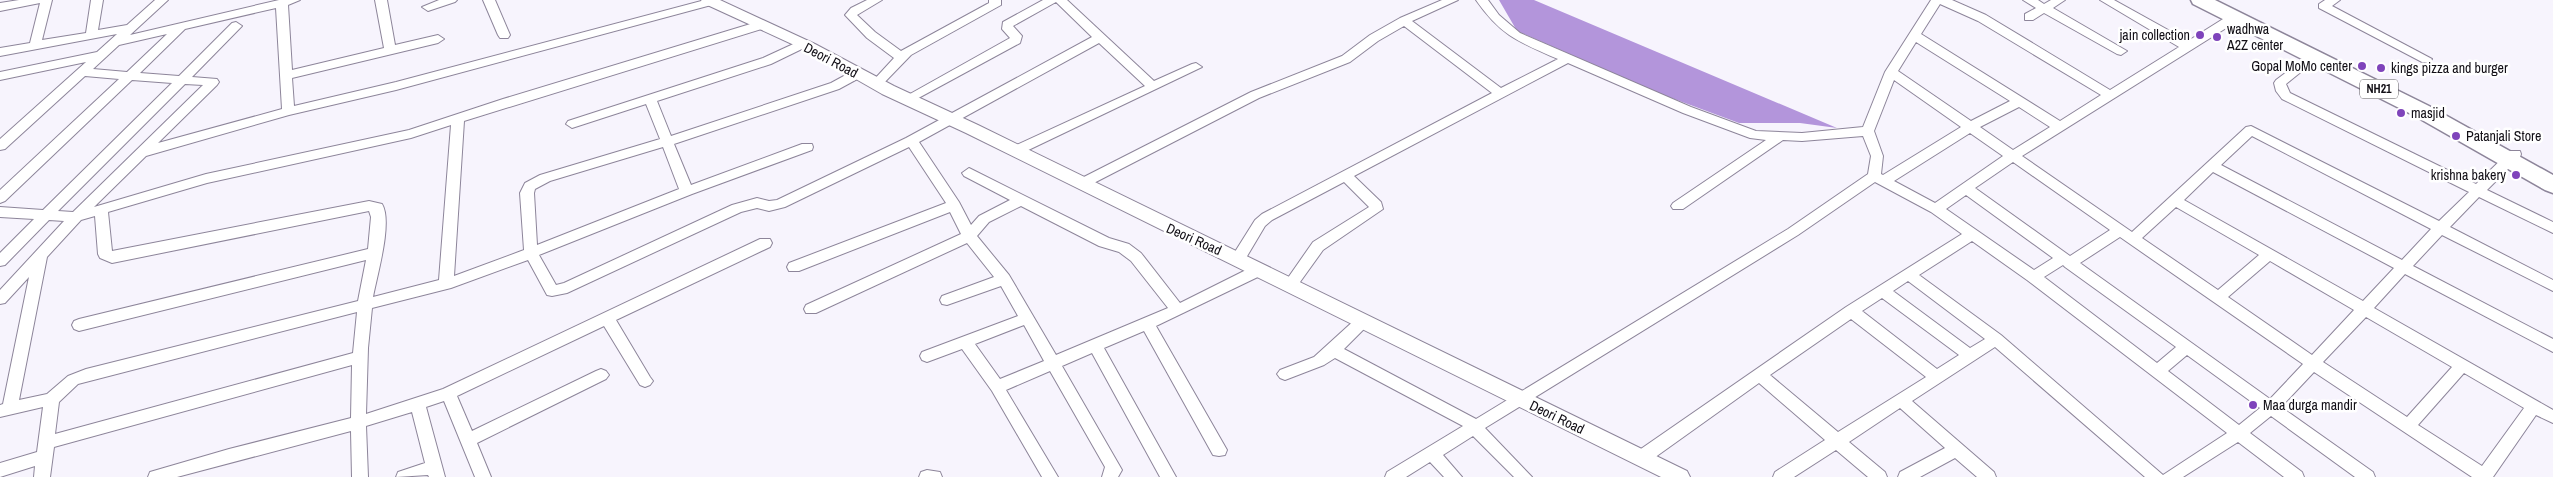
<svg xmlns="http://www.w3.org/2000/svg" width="2553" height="477" font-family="'Archivo Narrow',sans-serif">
  <rect width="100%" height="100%" fill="#f7f4fd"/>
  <path fill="#b395db" d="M1499,0H1534L1837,128L1800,123H1739L1658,93L1517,31Z"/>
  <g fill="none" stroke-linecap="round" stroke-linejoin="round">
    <g stroke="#8d859a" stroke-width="2">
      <path id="minor" d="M19,0H52L42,40L86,33L91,0H103L98,30L127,25L155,0H168L130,35L279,0H300L288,5L292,70L384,48L375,0H387L395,45L438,35L444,39L438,43L292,78L294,106L396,82L705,0H715L717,2L715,4L396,90L289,115L146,156L94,207L206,174L409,130L503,99L757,22H765L767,25L765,28L464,121L454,276L524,250L520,193L525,183L540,175L660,139L646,104L572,128L566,124L568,121L763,58L802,40L808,44L806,47L771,64L657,101L671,136L831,83L853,71H861L863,74L861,77L839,89L674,144L691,185L802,144H812L813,147L812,150L692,194L539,255L556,285L564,283L732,205L757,198L769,201L777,200L906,138L1092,37L1056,2L1013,26L1022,36L1020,43L911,102L907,103L901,99L1010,38L1002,29L1003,22L1043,0H1067L1154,81L1192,64L1196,63L1202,67L1020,154H1010L1009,151L1010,148L1145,86L1099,43L919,142L959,202L971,225L979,216L1010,200L964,176L962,173L969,168L1109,238L1129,244L1141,253L1180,303L1254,266H1264L1266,270L1264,274L1156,326L1227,450L1225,455L1219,456L1213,455L1144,331L1104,348L1176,477H1160L1092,353L1062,366L1122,470L1118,477H1102L1105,467L1050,371L1006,390L1058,477H1042L992,391L962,349L927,362L922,360L920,356L922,352L1018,316L1001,286L947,305L942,304L940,300L942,296L994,277L967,243L816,313H806L804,309L806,305L961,234L950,212L799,271H789L787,267L789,263L946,203L909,147L785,207L769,211L757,208L741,212L567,293L552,296L547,295L528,260L451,288L372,308L368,348L366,414L443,389L760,239H770L772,243L770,247L616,320L650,377L653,381L650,385L645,387L640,385L604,326L457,396L472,431L596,371L601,369L606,371L609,375L606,379L477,443L491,477H475L444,401L426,407L445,477H429L428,475L396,477L398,472L425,463L412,412L366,426L368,477H352L351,431L177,477H148L150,472L229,449L351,418L352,365L54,447L50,477H34L35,466L0,477V463L37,452L43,407L0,417V405L3,404L29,277L5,303L0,304V290L64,221L49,220L5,265L0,266V253L34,219L0,217V207L43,210L172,83L132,80L5,201L0,203V190L119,79L85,76L5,149L0,150V139L86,62L0,80V72L97,52L117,34L0,56V48L30,43L40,3L0,11V3ZM276,8L282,109L158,143L217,85L219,82L217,79L192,77L242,26L236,22L232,23L179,76L140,73L185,29ZM167,34L127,72L93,69L119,45ZM185,84L203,85L73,212L58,211ZM451,125L439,280L373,297C377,275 393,222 382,204L369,201L112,251L108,212L207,183L411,138ZM663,147L679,189L537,245L534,193L535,189L550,181ZM1021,206L1099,246L1119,252L1131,261L1168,308L1056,355L1009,275L977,236L989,222ZM369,211L371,217L368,249L79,319L74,321L72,325L74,329L79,331L366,260L358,301L86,369L68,376L47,394L19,400L47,257L81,220L95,216L98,254L100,258L112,263ZM357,312L353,353L55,434L59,402L78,384ZM1024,325L1044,361L1000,379L975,344Z
        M439,0H457L455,2L428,11L422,7Z
        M483,0H495L510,35L508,38H500L498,35Z
        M867,0H882L857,15L875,32L901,51L989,3V0H1001V5L911,55L880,87L876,88L870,84L894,58L867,38L845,15L851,8Z
        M1442,0H1458L1412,21L1501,88L1558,59C1519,42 1501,36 1476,0H1488L1499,15L1520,33L1691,107L1756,131L1802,133L1863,127L1885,72L1931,0H1952L1986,15L2110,90L2179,47L2100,0H2114L2188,41L2231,14H2239V20L2022,156L2132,232L2246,127L2251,126L2439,221L2469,192L2282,99L2276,91L2274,83L2276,80L2313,52L2319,56L2317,59L2286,84L2290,93L2476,184L2510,151H2520L2521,154L2520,157L2487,190L2553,222V233L2479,197L2450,227L2553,280V291L2442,235L2413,266L2553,339V352L2405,274L2374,308L2553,410V423L2536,415L2493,477H2472L2314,372L2281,407L2373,472L2375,477H2355L2271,416L2250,433L2302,472L2304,477H2284L2238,442L2183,477H2145L1995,347L1912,401L1994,472L1996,477H1977L1955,458L1920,477H1898L1900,472L1945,448L1900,408L1849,442L1885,472L1887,477H1868L1836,450L1794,477H1773L1775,472L1825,440L1759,383L1647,463L1641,465L1635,463L1633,458L1635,453L1846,307L1962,234L1931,212L1875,182L1798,235L1485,428L1532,477H1514L1473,436L1443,455L1462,477H1444L1430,462L1406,477H1385L1387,472L1463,426L1335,358L1324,365L1285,380L1280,378L1277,374L1280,370L1314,357L1358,317H1368L1370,321L1368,325L1344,349L1476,419L1788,229L1868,174L1871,156L1863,136L1802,141L1783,140L1683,209H1673L1671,206L1673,203L1766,140L1750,138L1683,113L1568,63L1354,176L1381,202L1383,209L1323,250L1295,289H1285L1283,285L1313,242L1369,207L1344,182L1272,220L1265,226L1243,263H1233L1231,259L1233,255L1255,220L1262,214L1492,93L1404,26L1378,41L1350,62L1259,98L1086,187L1081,189L1074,184L1076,181L1251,92L1342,56L1370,35L1400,18ZM1940,4L1978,21L2101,95L2060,121L1921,34ZM1916,42L2010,101L1971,121L1898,71ZM1894,80L1961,127L1883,175L1881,174L1883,156L1874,131ZM2019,107L2050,127L2013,150L1980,127ZM1970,133L2003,156L1935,203L1894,181ZM2252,136L2431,229L2402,260L2221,165ZM2013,162L2110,230L2070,256L1975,188ZM2213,172L2394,268L2363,301L2184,200ZM1966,195L2053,258L2034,270L1946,209ZM2176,207L2259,255L2218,290L2142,238ZM2120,237L2303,364L2270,399L2080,263ZM1972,241L2027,280L2227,433L2163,475L2001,335L1919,275ZM2270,261L2354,310L2312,355L2228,297ZM2063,265L2065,267L2176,347L2157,363L2044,277ZM1908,281L1985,339L1970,348L1893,291ZM1882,298L1959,355L1937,369L1862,311ZM2366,317L2452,367L2407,417L2323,362ZM1851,319L1926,377L1838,432L1770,375ZM2187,355L2260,408L2239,425L2168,371ZM2464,373L2524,408L2482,466L2418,425Z
        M2023,0H2038L2044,4L2051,0H2065L2053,8L2127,51L2121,55L2117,54L2044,13L2033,20H2025V14L2036,8Z
        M2325,0H2340L2332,6L2432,59L2430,62H2422L2319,8V4Z
        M927,470L940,472L942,477H919L921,472Z"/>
    </g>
    <g stroke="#8d859a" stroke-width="2">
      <path id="tertiary" d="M701,0H720L815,44L894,86L978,125L1687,471L1690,477H1661L966,133L882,94L805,50L703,3Z"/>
    </g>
    <g stroke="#8d859a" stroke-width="3">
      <path id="trunk" d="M2191,0H2215L2429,106L2553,175V193L2545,190L2415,116L2193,4Z"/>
    </g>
    <use href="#minor" fill="#fff" fill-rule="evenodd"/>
    <use href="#tertiary" fill="#fff" fill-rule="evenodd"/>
    <use href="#trunk" fill="#fff" fill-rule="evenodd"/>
  </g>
  <g fill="#7f44bb" stroke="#fff" stroke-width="2">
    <circle cx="2200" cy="35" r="5"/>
    <circle cx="2217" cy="37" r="5"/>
    <circle cx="2362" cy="66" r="5"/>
    <circle cx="2381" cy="68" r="5"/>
    <circle cx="2401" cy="113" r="5"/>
    <circle cx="2456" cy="136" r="5"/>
    <circle cx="2516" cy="175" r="5"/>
    <circle cx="2253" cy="405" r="5"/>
  </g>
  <g text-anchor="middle" stroke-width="5" stroke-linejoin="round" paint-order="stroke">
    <rect fill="#fff" stroke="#58565b" stroke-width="1" x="2360" y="79.5" width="38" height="19" rx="4"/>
    <g font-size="12" font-weight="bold" fill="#110e15">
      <text x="2379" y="93">NH21</text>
    </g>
    <g font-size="14" fill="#110e15" stroke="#fff" text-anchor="start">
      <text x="2227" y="34">wadhwa<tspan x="2227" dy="16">A2Z center</tspan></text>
      <text x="2190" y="40" text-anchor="end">jain collection</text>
      <text x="2352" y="71" text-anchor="end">Gopal MoMo center</text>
      <text x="2391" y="73">kings pizza and burger</text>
      <text x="2411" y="118">masjid</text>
      <text x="2466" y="141">Patanjali Store</text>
      <text x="2506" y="180" text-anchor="end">krishna bakery</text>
      <text x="2263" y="410">Maa durga mandir</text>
    </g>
    <g font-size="14" fill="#110e15" stroke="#fff">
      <text transform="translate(831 60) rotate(28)" y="5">Deori Road</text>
      <text transform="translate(1194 239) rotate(24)" y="5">Deori Road</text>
      <text transform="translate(1557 417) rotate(26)" y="5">Deori Road</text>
    </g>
  </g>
</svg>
